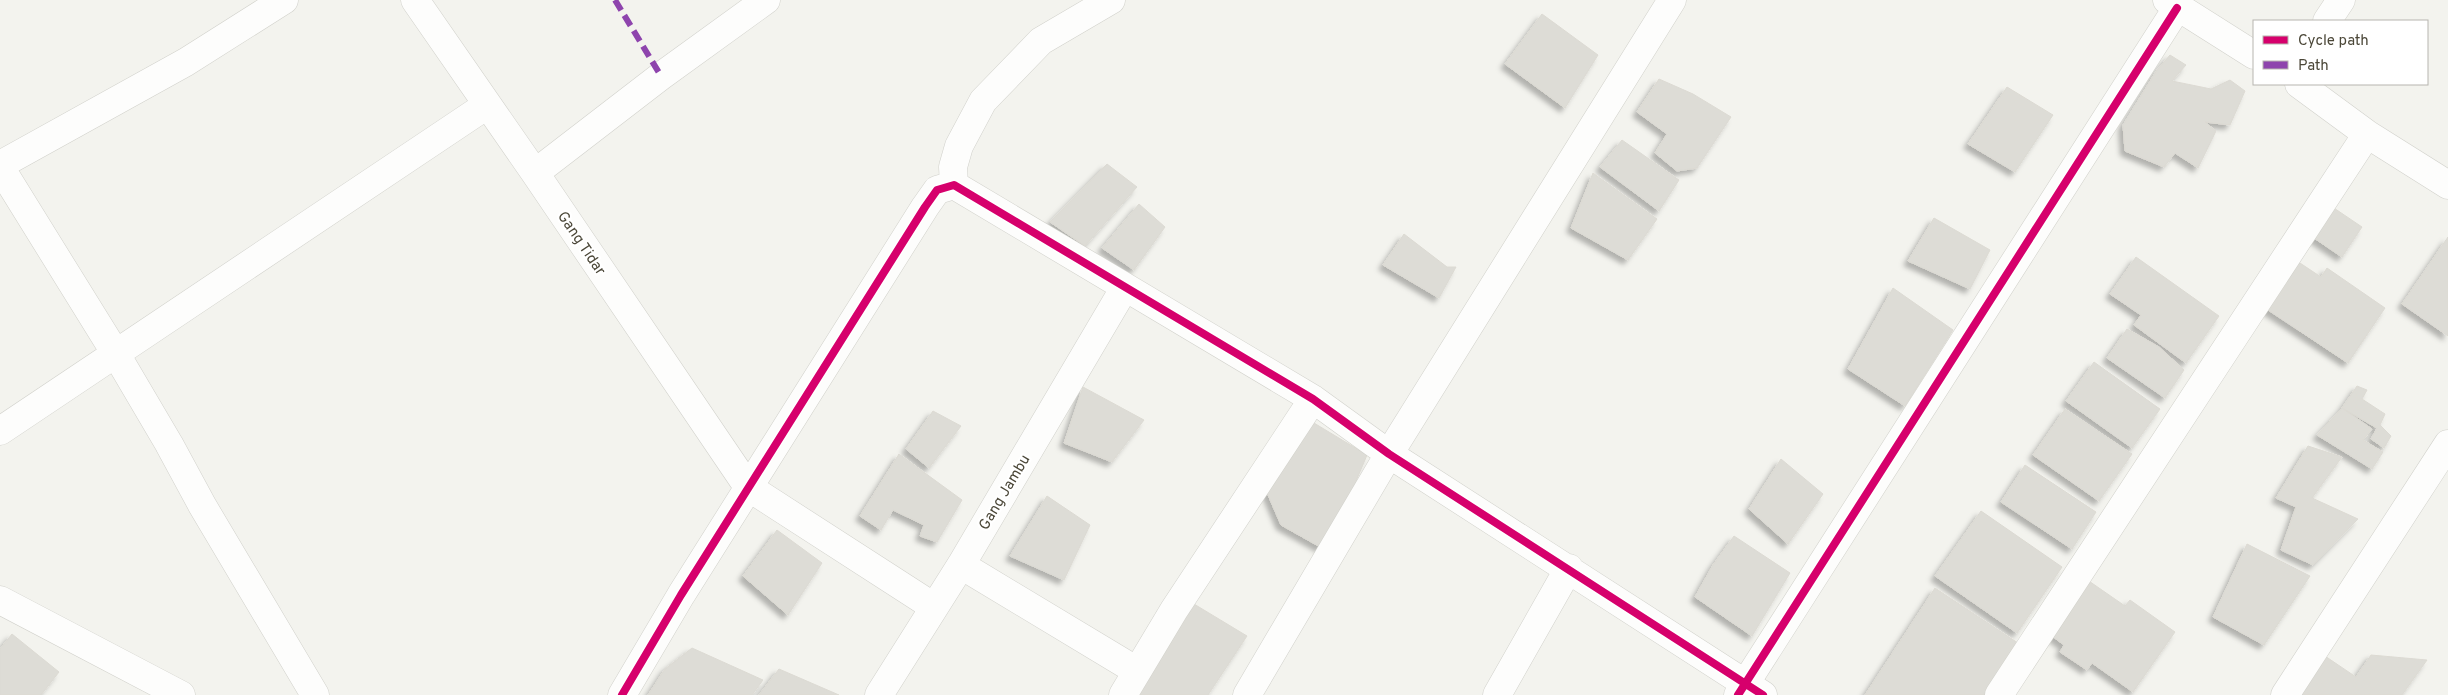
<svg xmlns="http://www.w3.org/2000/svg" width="2448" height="695" font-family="Overpass,sans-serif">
  <defs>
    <filter id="shadow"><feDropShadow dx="-4.5" dy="4.5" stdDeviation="2.5" flood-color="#0004"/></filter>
  </defs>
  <rect width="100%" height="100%" fill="#f3f3ee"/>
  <path fill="#dddcd6" stroke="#dcdad3" filter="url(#shadow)" d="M1542,14L1598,55L1565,108L1505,64Z
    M2170,55L2186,65L2172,81L2211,89L2230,80L2245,91L2230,125L2205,122L2216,131L2198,168L2175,153L2164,167L2125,151L2123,125L2157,70Z
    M1659,79L1693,94L1731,117L1697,168L1677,171L1655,153L1667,134L1637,112Z
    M2007,87L2053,115L2015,172L1968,144Z
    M1622,140L1679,180L1659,211L1600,167Z
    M1107,164L1137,187L1085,246L1050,222Z
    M1593,173L1657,219L1628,260L1571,228Z
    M1139,204L1165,227L1134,270L1102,248Z
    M2328,204L2362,227L2342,257L2308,234Z
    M1934,218L1990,250L1970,289L1908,261Z
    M1404,234L1447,267H1456L1439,298L1383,265Z
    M2448,237V336L2402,304Z
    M2136,257L2219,316L2186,363L2134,325L2141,315L2110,294Z
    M2291,257L2321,277L2327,268L2385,308L2348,363L2259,304Z
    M1893,288L1953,330L1905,406L1848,369Z
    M2127,329L2159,347L2184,370L2165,398L2107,358Z
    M2094,362L2160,409L2132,448L2066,401Z
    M2357,386L2367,390L2362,399L2385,414L2380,425L2391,436L2384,448L2371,439L2377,428L2342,408Z
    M1083,387L1144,420L1112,462L1064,443Z
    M2342,408L2372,429L2363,440L2383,452L2372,469L2317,435Z
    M2065,409L2132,454L2099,501L2033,455Z
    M933,411L961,426L929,468L906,449Z
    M1309,420L1367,455L1337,526L1322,548L1281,525L1265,488Z
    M2308,446L2342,457L2312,498L2358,519L2313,565L2281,550L2296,507L2276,498Z
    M899,454L962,500L937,542L920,536L924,525L893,510L881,530L860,516Z
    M1781,459L1823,494L1788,544L1749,509Z
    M2025,465L2096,512L2072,549L2001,502Z
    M1047,496L1090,525L1064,580L1010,556Z
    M1981,511L2062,567L2017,633L1935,576Z
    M777,530L822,563L788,615L743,576Z
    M1734,536L1790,573L1752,636L1695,597L1713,565Z
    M2247,544L2310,576L2264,645L2213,617Z
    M2086,579L2125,606L2130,600L2175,632L2133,692L2092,663L2087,670L2060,652L2064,645L2048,633Z
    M1935,588L2024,647L1992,695H1865Z
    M1194,604L1247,636L1208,695H1134Z
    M12,634L59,672L41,695H0V649Z
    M692,648L763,680L752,695H648L665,669Z
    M2322,654L2356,677L2371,655L2427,660L2402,695H2294Z
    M779,669L839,695H759Z"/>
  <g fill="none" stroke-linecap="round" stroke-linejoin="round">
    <g stroke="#d1d1cb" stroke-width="29">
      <path id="minor" d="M415,0L535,173L748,487L934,607
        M2167,0L2254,55
        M2327,21L2341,0
        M2299,84L2367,134L2448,185
        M0,165L186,62L284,0
        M0,167L116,354L169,444L202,505L315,695
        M535,173L661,76L766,0
        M954,185L953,167L959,146L983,101L1041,41L1111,0
        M0,431L487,105
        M961,565L1137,671
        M0,600L181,695
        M622,695L681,595L925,207L937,190L954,185L1313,399L1389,454L1763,695
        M879,695L961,565L1125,287
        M1123,695L1174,610L1313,399
        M1247,695L1389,454L1672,0
        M1497,695L1569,568
        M1738,695L2177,8
        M1999,695L2367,134
        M2285,695L2448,444"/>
    </g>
    <use href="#minor" stroke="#fdfdfc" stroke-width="28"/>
    <path stroke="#8e44ad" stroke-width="6" stroke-dasharray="12 6" stroke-linecap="butt" d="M615,0L661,76"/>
    <g stroke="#fff" stroke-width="11">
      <path id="cycleway" d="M622,695L681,595L925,207L937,190L954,185L1313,399L1389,454L1763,695
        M1738,695L2177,8"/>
    </g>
    <use href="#cycleway" stroke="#d6006c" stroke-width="8"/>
  </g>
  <g text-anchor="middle" stroke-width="4.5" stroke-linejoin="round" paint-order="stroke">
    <g font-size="15" fill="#4b4738" stroke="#fff">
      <text transform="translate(582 243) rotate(56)" y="5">Gang Tidar</text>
      <text transform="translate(1004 492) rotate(-59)" y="5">Gang Jambu</text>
    </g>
  </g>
  <rect x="2253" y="20" width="175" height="65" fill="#ffffff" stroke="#b7b5af"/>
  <rect x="2263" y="36" width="25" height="8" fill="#d6006c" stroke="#b7b5af"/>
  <text x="2298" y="45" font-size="15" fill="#4b4738">Cycle path</text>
  <rect x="2263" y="61" width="25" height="8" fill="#8e44ad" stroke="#b7b5af"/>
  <text x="2298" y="70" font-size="15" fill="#4b4738">Path</text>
</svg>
